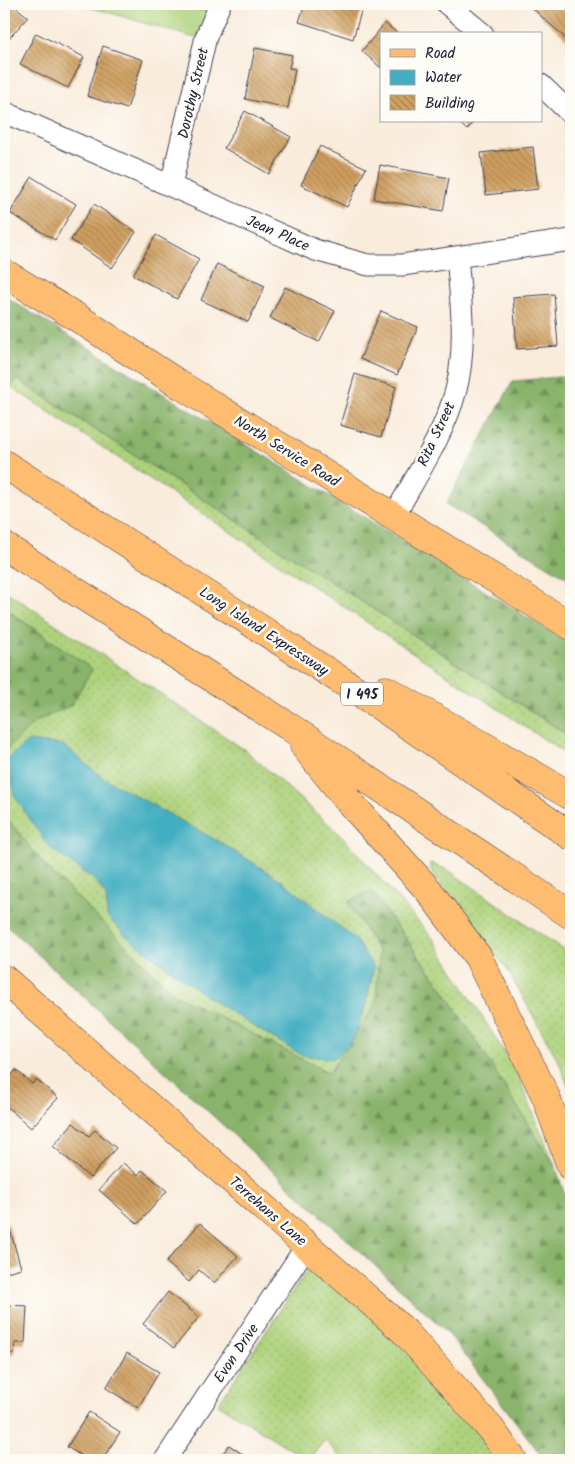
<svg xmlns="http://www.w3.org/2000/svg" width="575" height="1464" font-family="Kalam,sans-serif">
  <defs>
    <pattern id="grass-dots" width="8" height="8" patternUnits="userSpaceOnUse" patternTransform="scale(1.25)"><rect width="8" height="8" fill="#add27c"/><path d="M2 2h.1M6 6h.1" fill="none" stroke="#95b46c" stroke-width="1.8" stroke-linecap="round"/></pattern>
    <pattern id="forest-firs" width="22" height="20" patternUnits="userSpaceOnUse" patternTransform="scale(1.25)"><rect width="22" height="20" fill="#8ab46c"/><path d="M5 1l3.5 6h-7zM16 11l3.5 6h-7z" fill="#70925a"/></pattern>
    <pattern id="building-back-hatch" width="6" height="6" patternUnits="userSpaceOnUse" patternTransform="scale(1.25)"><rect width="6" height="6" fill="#cf9f5e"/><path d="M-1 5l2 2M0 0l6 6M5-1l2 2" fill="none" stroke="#a8814f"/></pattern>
  </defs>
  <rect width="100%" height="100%" fill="#fdfcf7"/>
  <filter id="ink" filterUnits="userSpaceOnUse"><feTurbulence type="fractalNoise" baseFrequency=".02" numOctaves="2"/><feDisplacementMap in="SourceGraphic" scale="10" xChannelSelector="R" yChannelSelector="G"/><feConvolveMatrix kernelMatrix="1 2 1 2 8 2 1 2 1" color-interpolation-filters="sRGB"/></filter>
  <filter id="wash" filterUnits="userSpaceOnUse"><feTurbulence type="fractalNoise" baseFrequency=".0096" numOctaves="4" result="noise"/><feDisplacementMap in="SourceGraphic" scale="20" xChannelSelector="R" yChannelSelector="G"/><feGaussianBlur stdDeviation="1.12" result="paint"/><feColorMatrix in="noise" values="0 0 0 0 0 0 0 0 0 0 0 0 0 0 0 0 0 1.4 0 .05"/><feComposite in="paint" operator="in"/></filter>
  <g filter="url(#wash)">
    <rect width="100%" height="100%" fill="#f9ecdb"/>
    <path fill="url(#grass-dots)" stroke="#687a5c" d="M17,379L571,737V757L11,387Z
      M4,590L245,750L342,836L432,937L515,1069L556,1168L443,989L371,891L348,902L379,952L376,1004L329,1073L176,995L48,869L4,815V753L35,722L71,705L92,669L4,608Z
      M430,863L448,870L571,955V1094L559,1062L507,969L433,876Z
      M311,1264L397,1337L502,1460H343L325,1440L308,1460L218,1404Z"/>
    <path fill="url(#forest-firs)" stroke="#566b54" d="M4,296L571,644V737L17,379L11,387L4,382Z
      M571,376V437L565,442L571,469V580L446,504L513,381Z
      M4,608L92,669L71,705L35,722L4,753Z
      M4,815L48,869L176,995L329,1073L376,1004L379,952L348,902L371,891L443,989L556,1168L571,1214V1460H545L447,1332L4,923Z"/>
    <path fill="#add27c" stroke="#687a5c" d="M80,4H220L205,41Z"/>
    <path fill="#42aec1" stroke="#32687e" d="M29,741L63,745L102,777L216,840L281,880L355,939L374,968L366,1005L353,1040L333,1059L302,1055L253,1026L203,994L125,935L107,916L106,896L96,881L49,847L15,797L8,758Z"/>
    <g id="blocks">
      <path fill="url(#building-back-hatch)" d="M9,4H12L28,17L4,44V10Z
        M305,4L363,5L353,39L299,22Z
        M534,4H571L570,42L531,7Z
        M385,23L398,34H381V68L362,51Z
        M36,33L84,57L68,88L20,64Z
        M103,46L143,60L127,109L87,96Z
        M255,48L292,55L289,68L295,69L288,108L245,99Z
        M245,111L291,137L269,174L224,148Z
        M457,121H474L467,130Z
        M320,146L366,168L347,207L301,185Z
        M533,147L538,189L486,195L481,153Z
        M380,165L449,178L443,211L374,199Z
        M32,177L76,204L55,240L10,213Z
        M94,204L136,232L112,268L71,240Z
        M156,235L199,259L177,299L133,275Z
        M217,264L265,286L248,322L201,300Z
        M285,287L335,311L319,342L270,318Z
        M554,294L558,346L517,349L513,297Z
        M381,311L418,327L397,375L360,359Z
        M355,374L396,387L381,437L340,425Z
        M16,1070L32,1084L36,1079L58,1098L31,1128L4,1104V1084Z
        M73,1123L89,1136L95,1130L116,1148L90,1178L53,1146Z
        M123,1163L138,1175L142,1170L167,1191L138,1224L99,1190Z
        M8,1223L21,1268L4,1273V1224Z
        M200,1223L238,1256L214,1283L199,1270L189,1282L166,1262Z
        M168,1292L199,1317L174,1348L143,1324Z
        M4,1305L27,1306L25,1343H15L14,1354L4,1353Z
        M127,1353L159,1372L138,1408L106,1388Z
        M89,1412L120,1432L102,1460H88L67,1447Z
        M229,1445L251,1460H218Z"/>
    </g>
  </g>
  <g filter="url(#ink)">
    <use href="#blocks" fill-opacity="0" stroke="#424053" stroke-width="1"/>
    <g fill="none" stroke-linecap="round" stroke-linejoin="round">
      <g stroke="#424053" stroke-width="23">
        <path id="minor" d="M447,4L483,34
          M541,85L571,114
          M4,112L315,250L368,265H402L571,240
          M171,185L206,37L220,4
          M394,516C416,476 444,435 456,390C467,347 461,301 457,257
          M165,1460L307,1245"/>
      </g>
      <g stroke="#424053" stroke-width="29">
        <path id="major" d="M4,273L78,318L182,386L571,626
          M4,979L405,1332L490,1428L513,1460"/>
      </g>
      <g stroke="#424053" stroke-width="29">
        <path id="highway" d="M4,464L356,690L571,836
          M4,546L288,726L571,915
          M386,690L571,796
          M304,746L346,798L429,891L478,957L546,1097L571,1167"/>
      </g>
      <use href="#minor" stroke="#fff" stroke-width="21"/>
      <use href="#major" stroke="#fdbc70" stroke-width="28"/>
      <use href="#highway" stroke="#fdbc70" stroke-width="28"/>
    </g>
  </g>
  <g text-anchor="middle" stroke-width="5" stroke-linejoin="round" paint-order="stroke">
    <rect fill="#fdfcf7" stroke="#646373" stroke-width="1" x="341" y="682.5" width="42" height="23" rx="4"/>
    <g font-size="14" font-weight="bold" fill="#22223b">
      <text x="362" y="699">I 495</text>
    </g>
    <g font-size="15" fill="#22223b" stroke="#fdfcf7">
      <text transform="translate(193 93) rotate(-77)" y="5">Dorothy Street</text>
      <text transform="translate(278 233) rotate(24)" y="5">Jean Place</text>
      <text transform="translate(436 434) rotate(-65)" y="5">Rita Street</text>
      <text transform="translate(287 451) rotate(32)" y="5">North Service Road</text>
      <text transform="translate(264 631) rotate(33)" y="5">Long Island Expressway</text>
      <text transform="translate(268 1211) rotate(41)" y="5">Terrehans Lane</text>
      <text transform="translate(236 1353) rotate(-56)" y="5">Evon Drive</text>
    </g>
  </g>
  <rect width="575" height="1464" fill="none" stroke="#fdfcf7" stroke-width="20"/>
  <rect x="380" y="32" width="162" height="90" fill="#fdfcf7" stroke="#a5a5ac"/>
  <rect x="390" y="49" width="25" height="8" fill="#fdbc70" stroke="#a5a5ac"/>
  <text x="425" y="58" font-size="15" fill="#22223b">Road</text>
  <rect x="390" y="70" width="25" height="15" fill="#42aec1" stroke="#a5a5ac"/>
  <text x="425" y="82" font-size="15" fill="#22223b">Water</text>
  <rect x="390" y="95" width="25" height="15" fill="url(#building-back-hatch)" stroke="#a5a5ac"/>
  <text x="425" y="108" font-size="15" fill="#22223b">Building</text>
</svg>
